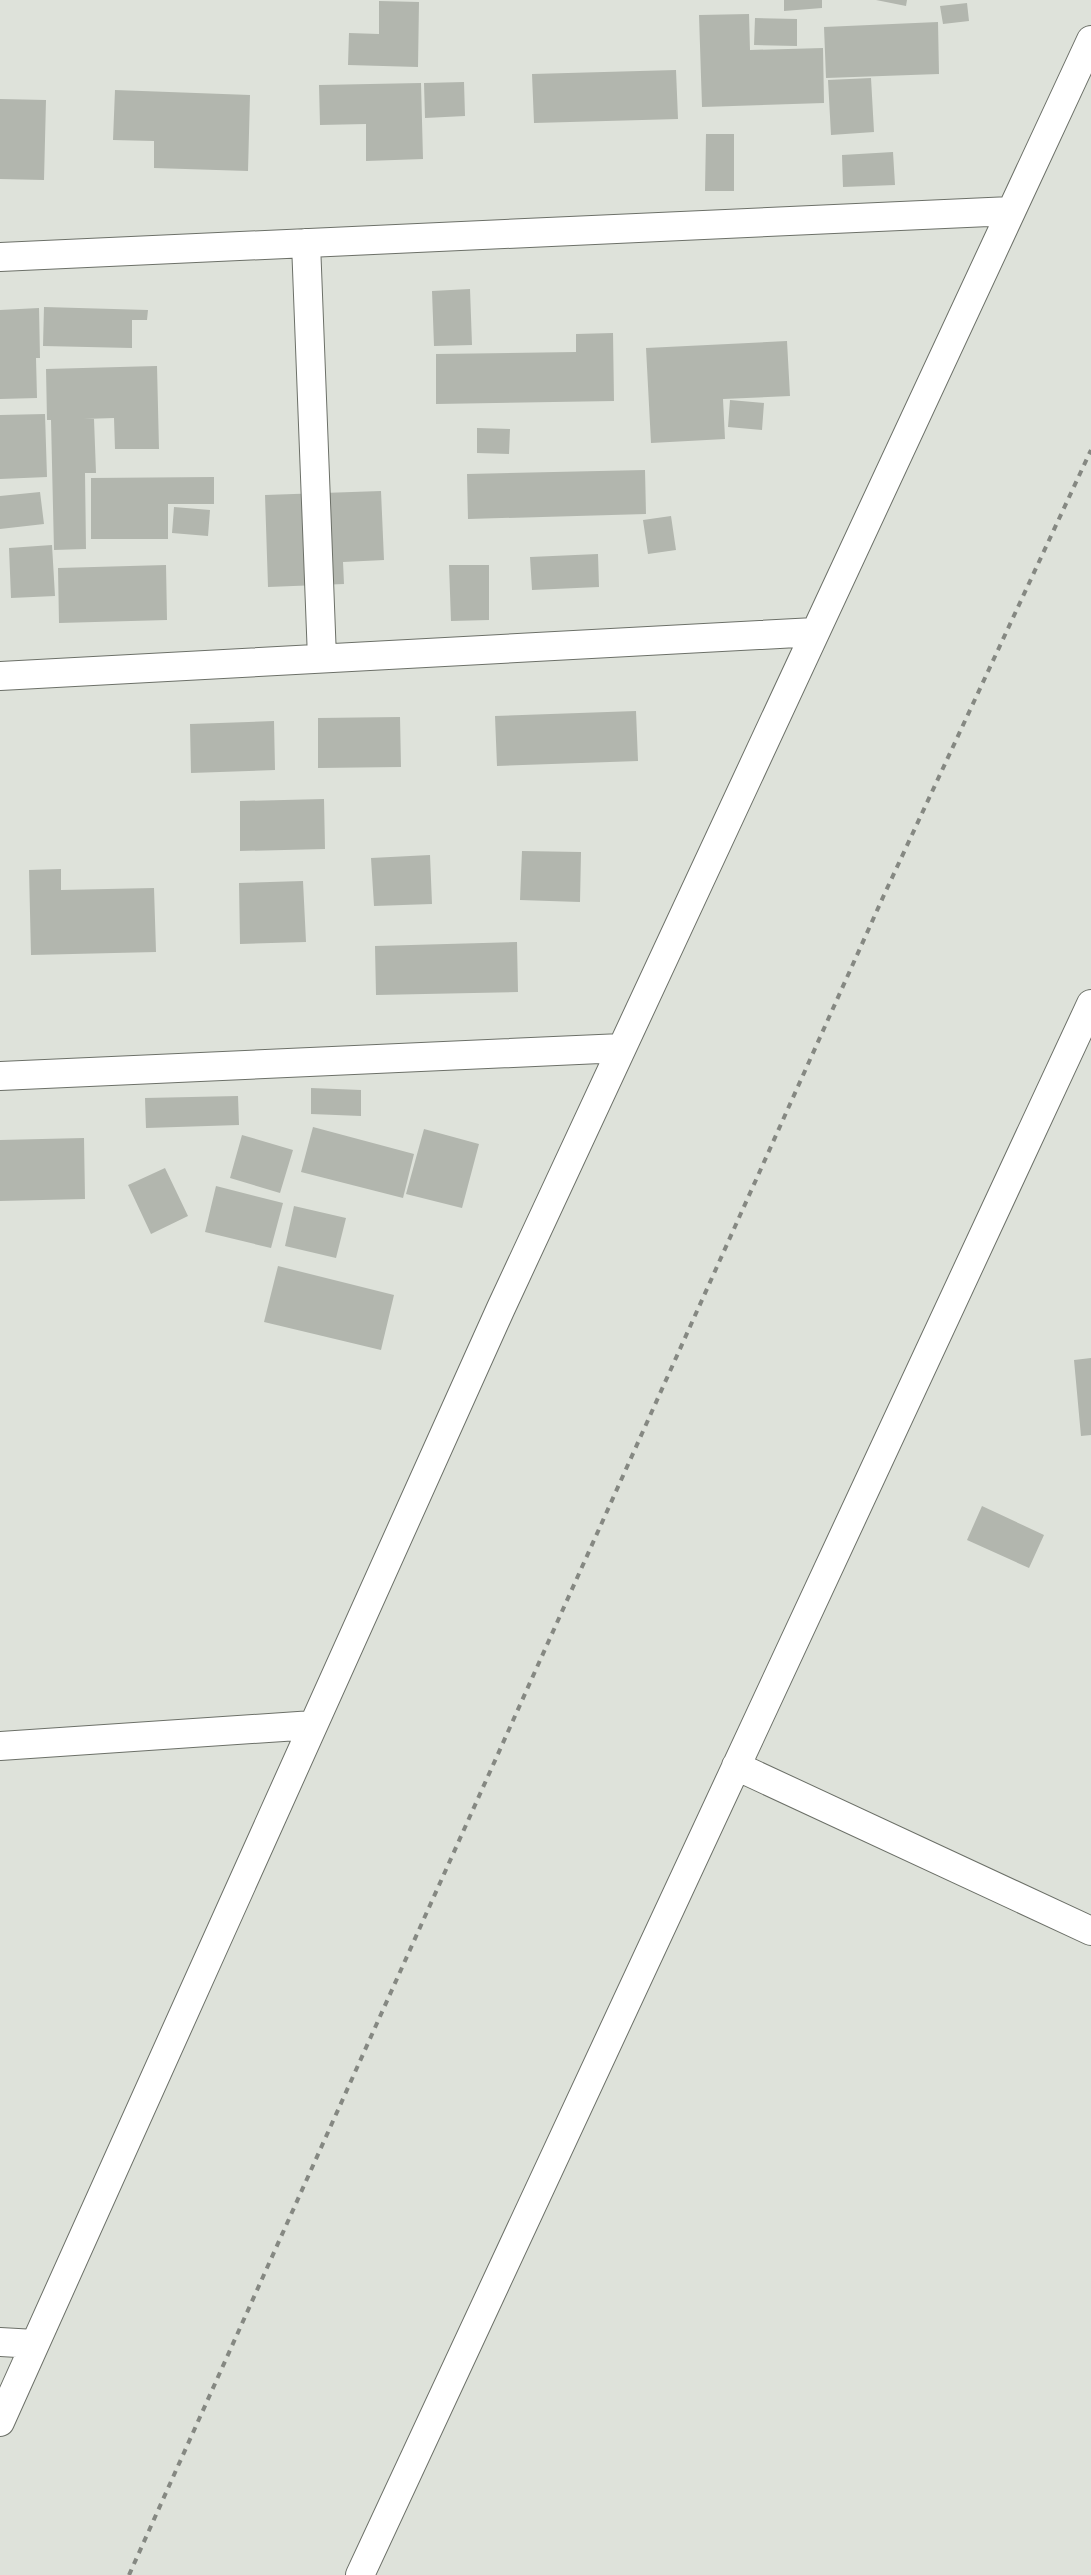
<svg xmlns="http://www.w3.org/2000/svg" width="1091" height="2575" font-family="Cabin,sans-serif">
  <rect width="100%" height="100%" fill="#dee2da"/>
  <path fill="#b2b6ae" d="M784,0H822V8L784,11Z
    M876,0H907L906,6Z
    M379,1L419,2L418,67L348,65L349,33L379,34Z
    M967,3L969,21L943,24L940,6Z
    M749,14L750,50L823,48L824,103L702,107L699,15Z
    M755,18L797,19V46L754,45Z
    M938,22L939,74L826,78L824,27Z
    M676,70L678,119L534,123L532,74Z
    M871,78L874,132L831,135L828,80Z
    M464,82L465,116L425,118L424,83Z
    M421,83L423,159L366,161V124L320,125L319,85Z
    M115,90L250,95L248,171L154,168V141L113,140Z
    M0,99L46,100L44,180L0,179Z
    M706,134H734V191H705Z
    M893,152L895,185L843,187L842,155Z
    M470,289L472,345L434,346L432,291Z
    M44,307L148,310L147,320H132V348L43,346Z
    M39,308L40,358H36L37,398L0,399V310Z
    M613,333L614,401L436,404V354L576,352V334Z
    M787,341L790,396L723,399L725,439L651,443L646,348Z
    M157,366L159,449H115L114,418L84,419H94L96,473H85L86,549L54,550L51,420H47L46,369Z
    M730,400L764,403L762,430L728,427Z
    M45,414L47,477L0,479V415Z
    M477,428L510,429L509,454L477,453Z
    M645,470L646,514L468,519L467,474Z
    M214,477V504H168V539H91V478Z
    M381,491L384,560L343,562L344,584L268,587L265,495Z
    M40,492L44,524L0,529V496Z
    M174,507L210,510L208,536L172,533Z
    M671,516L676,550L648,554L643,520Z
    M52,545L55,596L11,598L9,548Z
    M598,554L599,587L532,590L530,557Z
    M166,565L167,620L59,623L58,568Z
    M449,565H489V620L451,621Z
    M636,711L638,761L497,766L495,716Z
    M400,717L401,767L318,768V718Z
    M274,721L275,770L191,773L190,724Z
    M324,799L325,849L240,851V801Z
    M522,851L581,852L580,902L520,900Z
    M430,855L432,904L374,906L371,858Z
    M61,869V890L154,888L156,952L31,955L29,870Z
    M303,881L306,942L240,944L239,883Z
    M517,942L518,992L376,995L375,946Z
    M311,1088L361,1090V1116L311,1114Z
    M238,1096L239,1125L146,1128L145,1098Z
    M313,1127L414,1154L403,1198L301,1172Z
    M424,1129L479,1144L462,1208L406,1194Z
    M242,1135L293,1150L280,1193L230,1178Z
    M84,1138L85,1199L0,1201V1140Z
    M165,1168L188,1216L151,1234L128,1185Z
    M216,1186L283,1203L271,1248L205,1232Z
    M294,1206L346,1218L336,1258L285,1246Z
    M278,1266L394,1295L381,1350L264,1322Z
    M1091,1358V1435L1081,1436L1074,1360Z
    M982,1506L1044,1535L1029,1568L967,1540Z"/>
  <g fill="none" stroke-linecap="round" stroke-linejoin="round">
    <g stroke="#6c7068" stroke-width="30">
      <path id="minor" d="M306,243L322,658
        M0,257L1011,211
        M0,676L815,632
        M0,1076L622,1048
        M0,1746L313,1725
        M736,1766L1091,1931
        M0,2342L35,2344
        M0,2422L501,1308L1091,40
        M360,2575L1091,1004"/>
    </g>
    <use href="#minor" stroke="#fff" stroke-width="28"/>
    <path stroke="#858882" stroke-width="4" stroke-dasharray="6 6" stroke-linecap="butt" d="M129,2575L884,895L1091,450"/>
  </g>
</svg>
